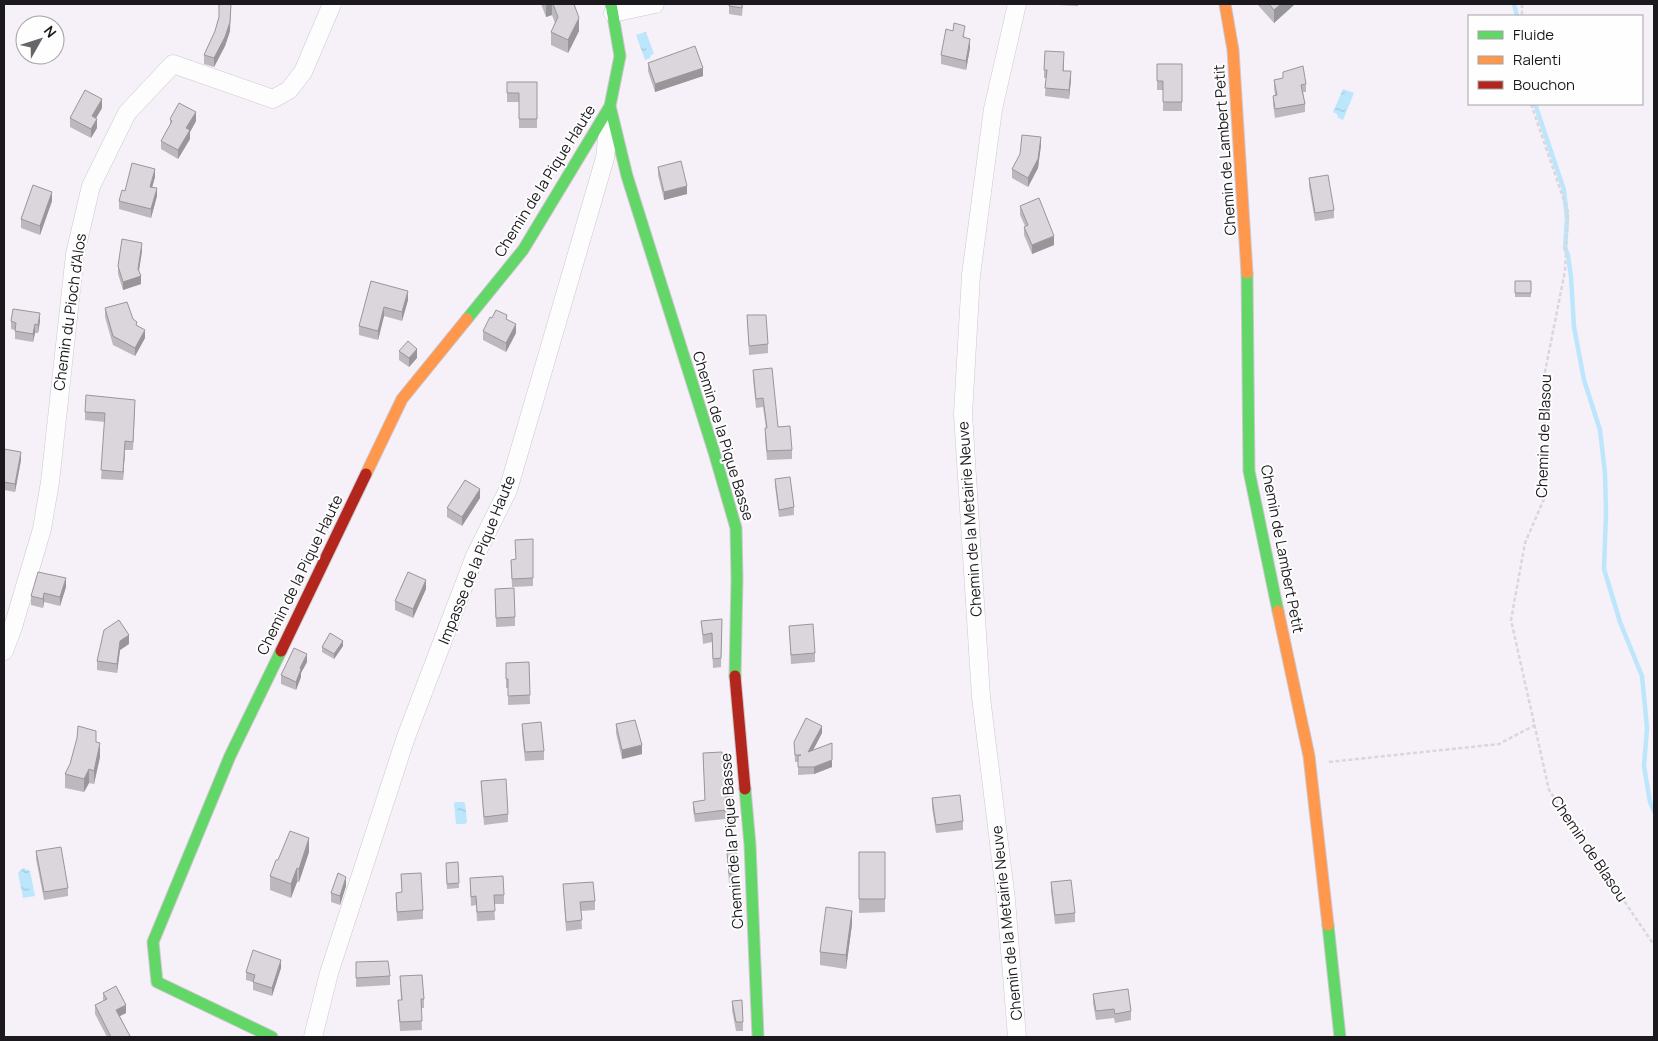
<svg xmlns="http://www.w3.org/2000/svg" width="1658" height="1041" font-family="Manrope,sans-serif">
  <defs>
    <pattern id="water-ripples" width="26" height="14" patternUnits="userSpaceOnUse" patternTransform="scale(1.25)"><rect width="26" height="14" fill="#bce6fc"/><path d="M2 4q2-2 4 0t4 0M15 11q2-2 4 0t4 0" fill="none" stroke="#a1c5d8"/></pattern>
  </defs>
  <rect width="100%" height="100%" fill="#f6f0f8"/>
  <path fill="url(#water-ripples)" d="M646,32L654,54L651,55L650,58L645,60L636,35Z
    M1343,89L1354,93L1343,120L1338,118L1337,114L1333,112Z
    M455,802H463L465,803L467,822L465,824H456L454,804Z
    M23,868L30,871L35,896L23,898L18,873Z"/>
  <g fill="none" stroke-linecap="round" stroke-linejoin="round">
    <path stroke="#bce6fc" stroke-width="4.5" d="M1514,4L1517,16
      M1535,104L1564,190L1567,218L1565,248L1568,255L1571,277L1574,327L1584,380L1600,430L1605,473L1606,513L1604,569L1620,622L1642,676L1647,728L1644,766L1650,802L1654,811"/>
    <g stroke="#cdc8ce" stroke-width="19">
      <path id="street" d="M1017,4L993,109L971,275L963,414L981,697L1006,900L1017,1037
        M613,13L655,4
        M4,651L13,627L42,529L50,482L75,254L91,186L127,113L173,64L273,99L289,90L303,72L332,4
        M313,1037L329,973L406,737L475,556L508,490L605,158L609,122"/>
    </g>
    <g stroke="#cdc8ce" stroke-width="13">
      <path id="fast" d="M611,4L620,56L610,106L627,176L714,452L736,528L737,579L735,676
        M1247,273L1249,471L1278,611
        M467,319L523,250L610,106
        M745,789L750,845L758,1037
        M1328,925L1340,1037
        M272,1037L157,982L153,942L230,756L281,651"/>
    </g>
    <g stroke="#cdc8ce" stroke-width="13">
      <path id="slow" d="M1225,4L1233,50L1247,273
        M366,474L402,399L467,319
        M1278,611L1309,756L1328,925"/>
    </g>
    <g stroke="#cdc8ce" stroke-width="13">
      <path id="jam" d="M281,651L366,474
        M735,676L745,789"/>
    </g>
    <path stroke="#d9d7da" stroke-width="2.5" stroke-dasharray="4 2.5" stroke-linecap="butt" d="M1522,4V16
      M1531,104L1568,212L1565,271L1543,382L1546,451L1544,499L1525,543L1511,620L1549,790L1654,945
      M1329,762L1499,744L1535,725"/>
    <use href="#street" stroke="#fefdfe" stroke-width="18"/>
    <use href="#fast" stroke="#63d668" stroke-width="11"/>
    <use href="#slow" stroke="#ff974d" stroke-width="11"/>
    <use href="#jam" stroke="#b3261e" stroke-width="11"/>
  </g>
  <path fill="#bcb8bd" d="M541,4H574L579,31L568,53L551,45V32L555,23L552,15L546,17Z
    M729,4H743L742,16L729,14Z
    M1058,4H1078V6L1058,5Z
    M1257,4H1295L1274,23Z
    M230,31L225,46L214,67L204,64V55Z
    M965,35L964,37L970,48L966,70L941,64V55Z
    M1064,61V71L1071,79L1069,99L1045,96L1046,78H1044V70Z
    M648,63L703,76L655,92L648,71Z
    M1157,64H1182V111H1163V90H1157Z
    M1283,72L1306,84V92H1303L1305,104V112L1275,118L1273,104V96L1275,95L1274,88V80L1283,78Z
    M507,82H537V128H519V102H507Z
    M102,108L96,118L97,128L91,138L70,127V118Z
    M170,119L196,121L190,132V139L178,159L161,149V141L170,125Z
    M1041,145L1038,168L1028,187L1012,178V169Z
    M658,167L687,194L664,200L658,175Z
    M155,177L152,187L157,196L151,218L119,209V201Z
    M1309,178L1334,210V218L1315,221L1309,186Z
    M52,201L40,235L21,228V219Z
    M1020,206L1054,245L1032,254L1024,235V227L1025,226L1020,215Z
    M142,251L139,271L141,284L123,290L118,274V266Z
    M371,281L408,300L402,321L384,316L378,340L359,335V326Z
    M1515,281H1531V297H1515Z
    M105,308L133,319L137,326L145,338L135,356L113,345L105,317Z
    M747,315L768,344V353L749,355Z
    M492,318L507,320L516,333L506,352L483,340V331Z
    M11,321H40L38,333H35L33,342L15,339V330L11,329Z
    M399,351L417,358L409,367L399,360Z
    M753,370L778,427L792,450V459L767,460L765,437L766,428L763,407L756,408L753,379Z
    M135,408L133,450H125L123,480L101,479L105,422L85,420V412Z
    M4,449L21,460L15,492L4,490Z
    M775,479L794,507V515L779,517L775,486Z
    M480,498L462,526L447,517V508Z
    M533,539V586L512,587L511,560L516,559Z
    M66,587L60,606L44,602L43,608L31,605V596Z
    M426,589L413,618L395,610V601Z
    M495,589L515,617V626L496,627Z
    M722,619L721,667L713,668L712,642L703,644L701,621Z
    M789,626L815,653V662L791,664Z
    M129,644L120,650L117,673L97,670V661Z
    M343,646L334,659L322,652V647Z
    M307,662L301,673V677L296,690L281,684V675Z
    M529,662L530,704L508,705V688H506V663Z
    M522,724L544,751V760L525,761L522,733Z
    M616,724L642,754L622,759L616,733Z
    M822,733L813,750L832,767L814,774L798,775V762H795L794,742Z
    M96,742L100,757L94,784L89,783L84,792L65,788V774Z
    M703,753L725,797L734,825L726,827L725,819L695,822L693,810V802L705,800Z
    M481,781L508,814V822L484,825Z
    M932,798L963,821V830L936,833L932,807Z
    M36,851L68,888V896L44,900L36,859Z
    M309,852L299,882H297L291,898L270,890V876Z
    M859,852H885V912L859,913Z
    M727,853L737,873V882L729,883Z
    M458,862L459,888L447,889L446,863Z
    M401,874L423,910V919L397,921L396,893L402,892Z
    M470,878L504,895V904H494L495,920L477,921L476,905L471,906Z
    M1051,882L1075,913V922L1055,924L1051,891Z
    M563,884L595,901V910L581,911L582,929L566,931Z
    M346,886L340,905L331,902V893Z
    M852,924L846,969L820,965V952Z
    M356,962L390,976V985L356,987Z
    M281,968L272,996L253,990V982L246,980V972Z
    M400,976L424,999V1008H421L422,1030L400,1031L398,1000H401Z
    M103,993L126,1013L120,1016L130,1037H107L95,1014V1005L103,1001Z
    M1093,994L1131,1011V1020L1115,1023L1114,1018L1096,1020L1093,1003Z
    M732,1001L743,1022V1031H736L732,1010Z"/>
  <path fill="#99969a" d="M231,4L230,31L225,46L214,67V58Z
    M546,4H552V15L546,17Z
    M1281,4H1295L1274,23V10Z
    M579,18V31L568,53V40Z
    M970,39V48L966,70V61Z
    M703,68V76L655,92V84Z
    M1071,71V79L1069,99V90Z
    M102,99V108L92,125V116Z
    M196,112V121L190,132V139L178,159V150L186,128Z
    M97,119V128L91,138V129Z
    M1041,137V145L1038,168L1028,187V178Z
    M155,169V177L150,195V187Z
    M687,186V194L664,200V192Z
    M157,188V196L151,218V209Z
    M52,192V201L40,235V226Z
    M1054,236V245L1032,254V245Z
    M142,243V251L138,276H141V284L123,290V282L138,269Z
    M408,291V300L402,321V312Z
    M384,307V316L378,340V331Z
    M40,313V321L38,333V325Z
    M35,324V333L33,342V334Z
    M516,324V333L506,352V343Z
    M145,330V338L135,356V348Z
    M417,349V358L409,367V358Z
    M125,441V450L123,480V472Z
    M21,452V460L15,492V484Z
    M480,489V498L462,526V517Z
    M66,578V587L60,606V597Z
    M426,580V589L413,618V609Z
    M44,593V602L43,608V599Z
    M129,635V644L120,650L117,673V664L120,641Z
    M343,641V646L334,659V654Z
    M307,654V662L301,673V677L296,690V682L300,668Z
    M822,726V733L808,760V752Z
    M100,743V757L94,784V771Z
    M642,745V754L622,759V750Z
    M832,760V767L814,774V767Z
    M89,769V783L84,792V779Z
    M734,817V825L726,827V819Z
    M309,838V852L299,882V869Z
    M297,868V882L291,898V884Z
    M346,877V886L340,905V896Z
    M852,911V924L846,969V955Z
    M281,960V968L272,996V988Z
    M126,1005V1013L116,1018V1010Z"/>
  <path fill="#dbd6dc" stroke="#99969a" d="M219,4H231L230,22L225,37L214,58L204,55L215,31L219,17Z
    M553,4H574L579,18L568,40L551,32L558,17Z
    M729,4H742V8L729,6Z
    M1269,4H1281L1274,10Z
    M954,23L965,26L963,37L970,39L966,61L941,55L946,29L953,31Z
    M695,46L703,68L655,84L648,63Z
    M1045,51L1064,52L1063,71H1071L1069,90L1045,88L1047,70H1044Z
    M1157,64H1182V102H1163V81H1157Z
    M1303,66L1306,84L1301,85L1305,104L1275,109L1273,96L1277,95L1274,80L1283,78V72Z
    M507,82H537V119H519V93H507Z
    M85,90L102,99L92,116L97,119L91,129L70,118Z
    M179,103L196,112L186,128L190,130L178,150L161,141L172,121L170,119Z
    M1022,135L1041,137L1038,159L1028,178L1012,169L1020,154Z
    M681,161L687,186L664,192L658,167Z
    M132,163L155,169L150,187L157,188L151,209L119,201L122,190L125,191Z
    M1328,175L1334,210L1315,213L1309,178Z
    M33,185L52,192L40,226L21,219Z
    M1039,198L1054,236L1032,245L1024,227L1028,225L1020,206Z
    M122,239L142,243L138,269L141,276L123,282L118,266Z
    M371,281L408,291L402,312L384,307L378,331L359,326Z
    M1515,281H1531V293H1515Z
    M127,302L133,319L137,322L136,325L145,330L135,348L113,336L105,308Z
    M13,309L40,313L38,325L35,324L33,334L15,331L16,323L11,321Z
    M496,310L507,315L506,319L516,324L506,343L483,331L490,317L492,318Z
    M747,315H766L768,344L749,346Z
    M408,341L417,349L409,358L399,351Z
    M772,368L778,427L790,426L792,450L767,451L765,428H767L763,398L756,399L753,370Z
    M86,395L135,400L133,442L125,441L123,472L101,470L105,413L85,412Z
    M4,449L21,452L15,484L4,482Z
    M790,477L794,507L779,510L775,479Z
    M465,480L480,489L462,517L447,508Z
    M533,539V578L512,579L511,560L516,559L515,540Z
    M38,572L66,578L60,597L44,593L43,599L31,596Z
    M408,572L426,580L413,609L395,601Z
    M514,588L515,617L496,618L495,589Z
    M722,619L721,658L713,659L712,633L703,635L701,621Z
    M119,620L129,635L120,641L117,664L97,661L104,630Z
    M813,624L815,653L791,655L789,626Z
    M330,633L343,641L334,654L322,647Z
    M294,648L307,654L300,668L301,669L296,682L281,675Z
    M529,662L530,695L508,696V679H506V663Z
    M806,718L822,726L808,752L832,743V760L814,767H798V756L801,755H795L794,742Z
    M635,720L642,745L622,750L616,724Z
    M541,722L544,751L525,752L522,724Z
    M78,726L96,731V742L100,743L94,771L89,769L84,779L65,774L70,764L77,738Z
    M722,752L725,797L732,796L734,817L726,819L725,810L695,814L693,802L705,800L703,753Z
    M506,779L508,814L484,817L481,781Z
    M960,795L963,821L936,825L932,798Z
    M290,831L309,838L299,869L297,868L291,884L270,876L276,860H278Z
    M61,847L68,888L44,892L36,851Z
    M736,852L737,873L729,874L727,853Z
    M859,852H885V899H859Z
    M458,862L459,883L447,884L446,863Z
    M338,873L346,877L340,896L331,893Z
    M421,873L423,910L397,912L396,893L402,892L401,874Z
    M503,876L504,895H494L495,911L477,912L476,896L471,897L470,878Z
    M1071,880L1075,913L1055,915L1051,882Z
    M593,882L595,901L580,902L582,920L566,922L563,884Z
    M826,907L852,911L846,955L820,952Z
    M253,950L281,960L272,988L253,982L255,975L246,972Z
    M388,961L390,976L356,978V962Z
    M422,975L424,999H421L422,1021L400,1022L398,1000H402L400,976Z
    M116,986L126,1005L116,1010L130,1036L128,1037H111L95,1005L107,999L103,993Z
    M1128,989L1131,1011L1115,1014L1114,1009L1096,1011L1093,994Z
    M742,1000L743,1022H736L732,1001Z"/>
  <g text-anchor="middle" stroke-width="4" stroke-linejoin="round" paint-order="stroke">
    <g font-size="15" fill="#1c191e" stroke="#fefefe">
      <text transform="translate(1225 150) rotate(-94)" y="5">Chemin de Lambert Petit</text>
      <text transform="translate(545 181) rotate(-58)" y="5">Chemin de la Pique Haute</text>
      <text transform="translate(70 312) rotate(-82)" y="5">Chemin du Pioch d'Alos</text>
      <text transform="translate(723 436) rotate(73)" y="5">Chemin de la Pique Basse</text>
      <text transform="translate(1544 436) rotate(-88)" y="5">Chemin de Blasou</text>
      <text transform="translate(970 519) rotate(-94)" y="5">Chemin de la Metairie Neuve</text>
      <text transform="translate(1282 549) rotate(79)" y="5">Chemin de Lambert Petit</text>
      <text transform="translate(477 560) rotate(-68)" y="5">Impasse de la Pique Haute</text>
      <text transform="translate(300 575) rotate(-64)" y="5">Chemin de la Pique Haute</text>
      <text transform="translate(732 841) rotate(-94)" y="5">Chemin de la Pique Basse</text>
      <text transform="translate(1589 849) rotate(56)" y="5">Chemin de Blasou</text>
      <text transform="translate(1007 923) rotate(-96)" y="5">Chemin de la Metairie Neuve</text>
    </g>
  </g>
  <rect width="1658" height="1041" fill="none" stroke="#1c191e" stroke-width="10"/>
  <rect x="1468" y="15" width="175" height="90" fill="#fefefe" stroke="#a4a2a4"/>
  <rect x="1478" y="31" width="25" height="8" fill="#63d668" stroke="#a4a2a4"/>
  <text x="1513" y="40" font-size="15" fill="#1c191e">Fluide</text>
  <rect x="1478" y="56" width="25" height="8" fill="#ff974d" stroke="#a4a2a4"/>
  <text x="1513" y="65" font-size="15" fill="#1c191e">Ralenti</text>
  <rect x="1478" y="81" width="25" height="8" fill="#b3261e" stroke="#a4a2a4"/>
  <text x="1513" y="90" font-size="15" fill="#1c191e">Bouchon</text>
  <g transform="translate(40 40) rotate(51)"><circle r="24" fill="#fefefe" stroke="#a4a2a4"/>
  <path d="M0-4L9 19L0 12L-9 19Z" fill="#68646a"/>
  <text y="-8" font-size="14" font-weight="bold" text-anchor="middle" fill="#1c191e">N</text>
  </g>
</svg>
